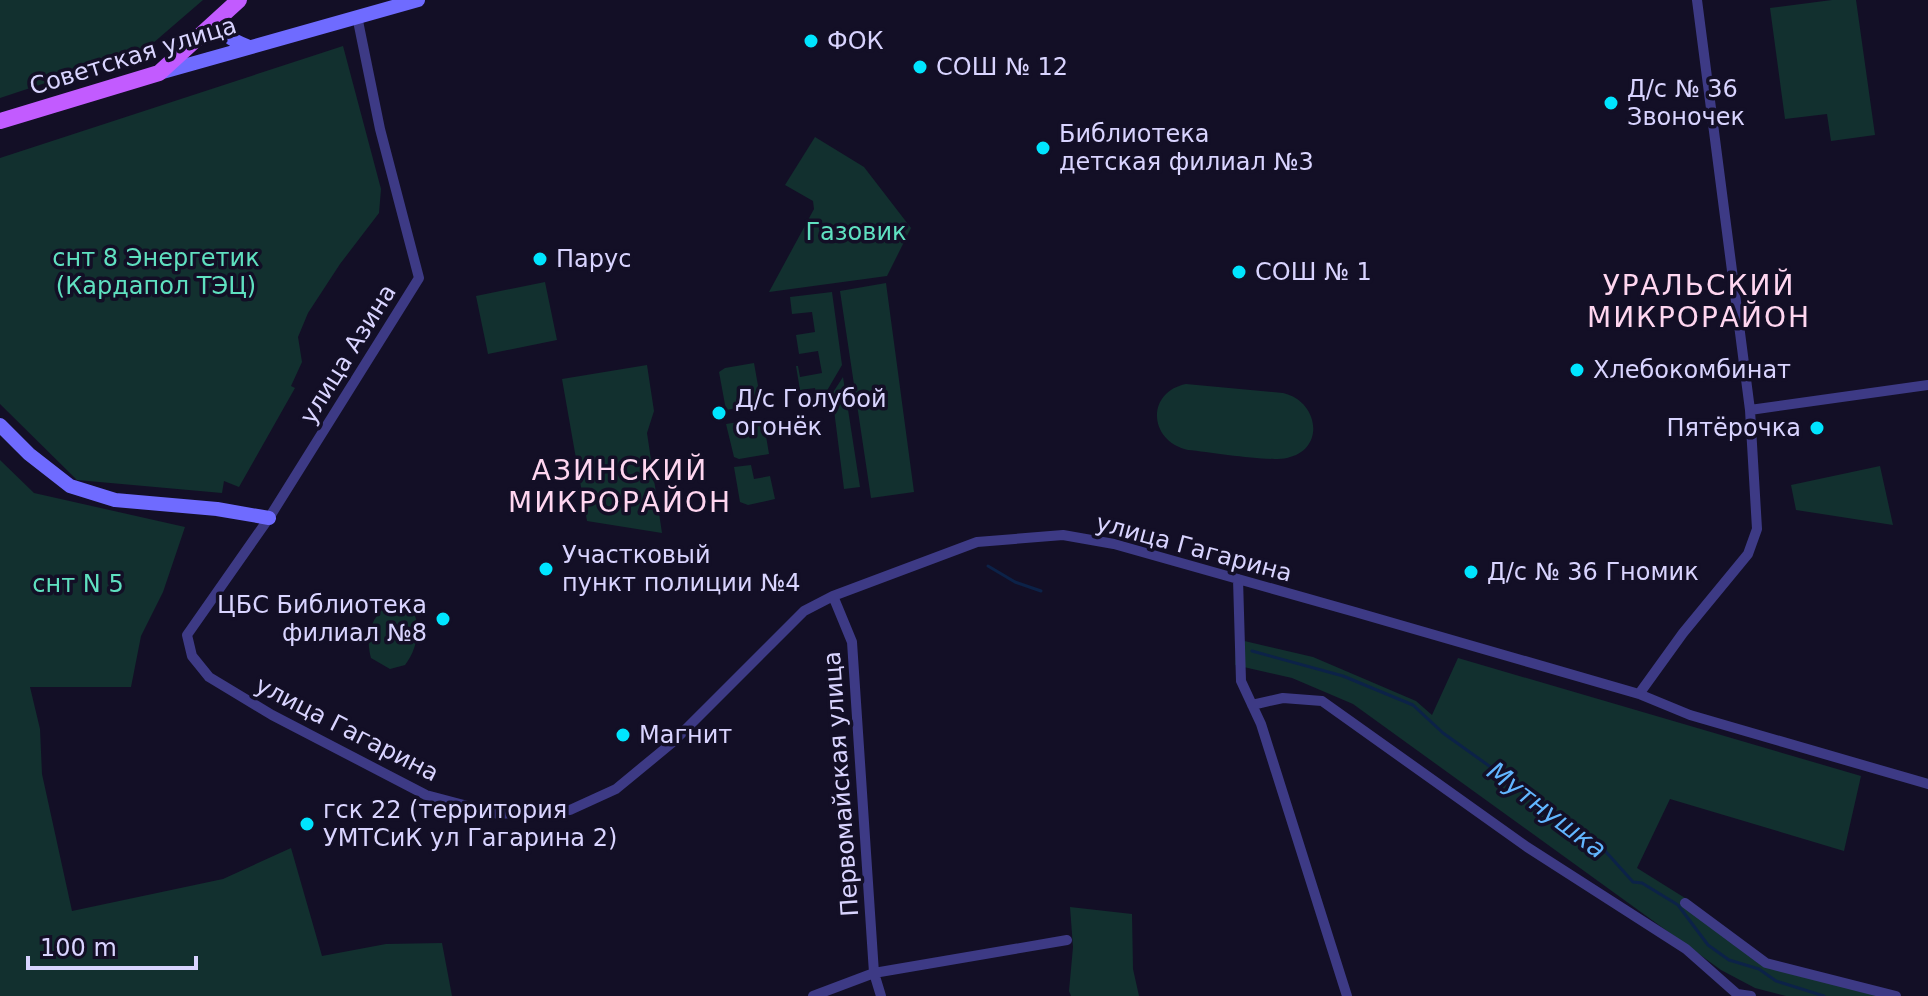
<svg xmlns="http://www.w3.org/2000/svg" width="1928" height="996" font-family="'DejaVu Sans',sans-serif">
  <rect width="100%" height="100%" fill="#130f26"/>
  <path fill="#12302f" d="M0,0H203L145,50L0,98Z
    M1832,0H1856L1875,135L1831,141L1827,114L1785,119L1770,8Z
    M343,46L381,189L379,213L340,264L308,313L298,337L302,362L291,386L295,388L239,487L224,481L222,493L77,480L0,404V158Z
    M815,137L864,167L911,228L887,276L769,292L814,209L813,201L785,185Z
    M545,282L557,340L488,354L476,296Z
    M886,283L914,492L871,498L840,291Z
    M832,292L842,365L825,394L826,405L818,407L815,388L800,390L796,366H798L800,377L822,373L818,351L799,354L796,335L815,332L812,312L792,314L790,297Z
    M754,363L760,397L748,399L749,406L726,410L719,372L725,368Z
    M647,365L654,411L647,433L662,533L587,521L562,379Z
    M843,377L860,487L844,489L832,394Z
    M1186,384L1283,393C1319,401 1326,450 1287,458C1266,462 1212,452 1188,450C1148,441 1146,392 1186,384Z
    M763,418L769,454L739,459L734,457L726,424Z
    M0,460L34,493L185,527L163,592L141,636L131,687H30L40,729L42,774L72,911L223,879L291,848L322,956L386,944L442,943L452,996H0Z
    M751,465L754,479L770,476L775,499L748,505L740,502L734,467Z
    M1880,466L1893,525L1796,510L1791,485Z
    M391,603C427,602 421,645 405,665L390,669L371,658C365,636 371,615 391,603Z
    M1236,639L1313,657L1416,701L1432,715L1458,658L1861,776L1844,851L1670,799L1637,868L1685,898L1764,966L1880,996H1786L1755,988L1721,970L1353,704L1292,678L1235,665Z
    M1070,907L1132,914L1133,969L1139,996H1071L1069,991L1073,947Z"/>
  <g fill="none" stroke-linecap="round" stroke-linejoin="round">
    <path stroke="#0c2248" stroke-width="3" d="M988,566L1015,582L1041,591
      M1252,651L1343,676L1413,705L1443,733L1513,783L1562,826L1598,843L1633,882L1642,883L1678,905L1708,945L1729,960L1759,969L1776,981L1824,996"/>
    <path stroke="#3d3a85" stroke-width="10" d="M357,16L380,129L419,278L269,518L187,635L192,656L209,677L272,715L426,795L498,814L570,810L616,789L673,742L804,611L833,596L977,542L1063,535L1114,544L1355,612L1639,694L1690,715L1928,784
      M1750,410L1928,385
      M1238,579L1241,681L1261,724L1347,996
      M833,596L852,642L874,973L881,996
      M1639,694L1683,633L1748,554L1757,529L1750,410L1697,0
      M1252,705L1283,698L1322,701L1527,847L1686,949L1737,994L1751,996
      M1685,903L1766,963L1896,996
      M813,996L874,973L1067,940"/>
    <path stroke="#6f6bff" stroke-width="14" d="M224,14C221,36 230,39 249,47
      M159,73L418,0
      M0,425L29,454L70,486L115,500L217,509L269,518"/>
    <path stroke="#c25bff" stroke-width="16" d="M0,121L159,73L239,0"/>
  </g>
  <g fill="#00e5ff" stroke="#130f26" stroke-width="3">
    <circle cx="811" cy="41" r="8"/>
    <circle cx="920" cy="67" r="8"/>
    <circle cx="1611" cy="103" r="8"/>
    <circle cx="1043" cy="148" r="8"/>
    <circle cx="540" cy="259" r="8"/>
    <circle cx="1239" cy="272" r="8"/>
    <circle cx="1577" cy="370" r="8"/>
    <circle cx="719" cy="413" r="8"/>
    <circle cx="1817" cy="428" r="8"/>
    <circle cx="546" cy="569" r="8"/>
    <circle cx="1471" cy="572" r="8"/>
    <circle cx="443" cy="619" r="8"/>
    <circle cx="623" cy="735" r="8"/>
    <circle cx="307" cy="824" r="8"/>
  </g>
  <g text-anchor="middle" stroke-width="7" stroke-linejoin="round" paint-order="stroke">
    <g font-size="24" fill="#d9d4ff" stroke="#130f26" text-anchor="start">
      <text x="827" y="49">ФОК</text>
      <text x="936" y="75">СОШ № 12</text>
      <text x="1627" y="97">Д/с № 36<tspan x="1627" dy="28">Звоночек</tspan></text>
      <text x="1059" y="142">Библиотека<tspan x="1059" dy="28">детская филиал №3</tspan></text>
      <text x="556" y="267">Парус</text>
      <text x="1255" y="280">СОШ № 1</text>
      <text x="1593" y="378">Хлебокомбинат</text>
      <text x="735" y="407">Д/с Голубой<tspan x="735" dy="28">огонёк</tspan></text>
      <text x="1801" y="436" text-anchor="end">Пятёрочка</text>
      <text x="562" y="563">Участковый<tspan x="562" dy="28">пункт полиции №4</tspan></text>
      <text x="1487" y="580">Д/с № 36 Гномик</text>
      <text x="427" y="613" text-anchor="end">ЦБС Библиотека<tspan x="427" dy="28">филиал №8</tspan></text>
      <text x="639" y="743">Магнит</text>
      <text x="323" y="818">гск 22 (территория<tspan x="323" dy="28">УМТСиК ул Гагарина 2)</tspan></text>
    </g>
    <g font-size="24" fill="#d9d4ff" stroke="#130f26">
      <text transform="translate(133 56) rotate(-17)" y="8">Советская улица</text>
      <text transform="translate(348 354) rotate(-58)" y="8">улица Азина</text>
      <text transform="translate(1194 548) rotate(15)" y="8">улица Гагарина</text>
      <text transform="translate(347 729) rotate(27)" y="8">улица Гагарина</text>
      <text transform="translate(841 784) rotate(-94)" y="8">Первомайская улица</text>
    </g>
    <g font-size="24" fill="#5fe0c0" stroke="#130f26">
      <text x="856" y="240">Газовик</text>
      <text x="156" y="266">снт 8 Энергетик<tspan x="156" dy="28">(Кардапол ТЭЦ)</tspan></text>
      <text x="78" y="592">снт N 5</text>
    </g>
    <g font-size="26" font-style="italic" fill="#62b6ff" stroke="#130f26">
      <text transform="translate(1547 810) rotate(37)" y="9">Мутнушка</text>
    </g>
    <g font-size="28" letter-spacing="2" fill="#ffd6f0" stroke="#130f26">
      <text x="1699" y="295">УРАЛЬСКИЙ<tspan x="1699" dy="32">МИКРОРАЙОН</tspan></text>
      <text x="620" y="480">АЗИНСКИЙ<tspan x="620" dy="32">МИКРОРАЙОН</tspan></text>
    </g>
  </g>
  <path d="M28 956v12h168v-12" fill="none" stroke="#d9d4ff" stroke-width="4"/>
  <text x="40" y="956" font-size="24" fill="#d9d4ff" stroke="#130f26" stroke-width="6" paint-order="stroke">100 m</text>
</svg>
